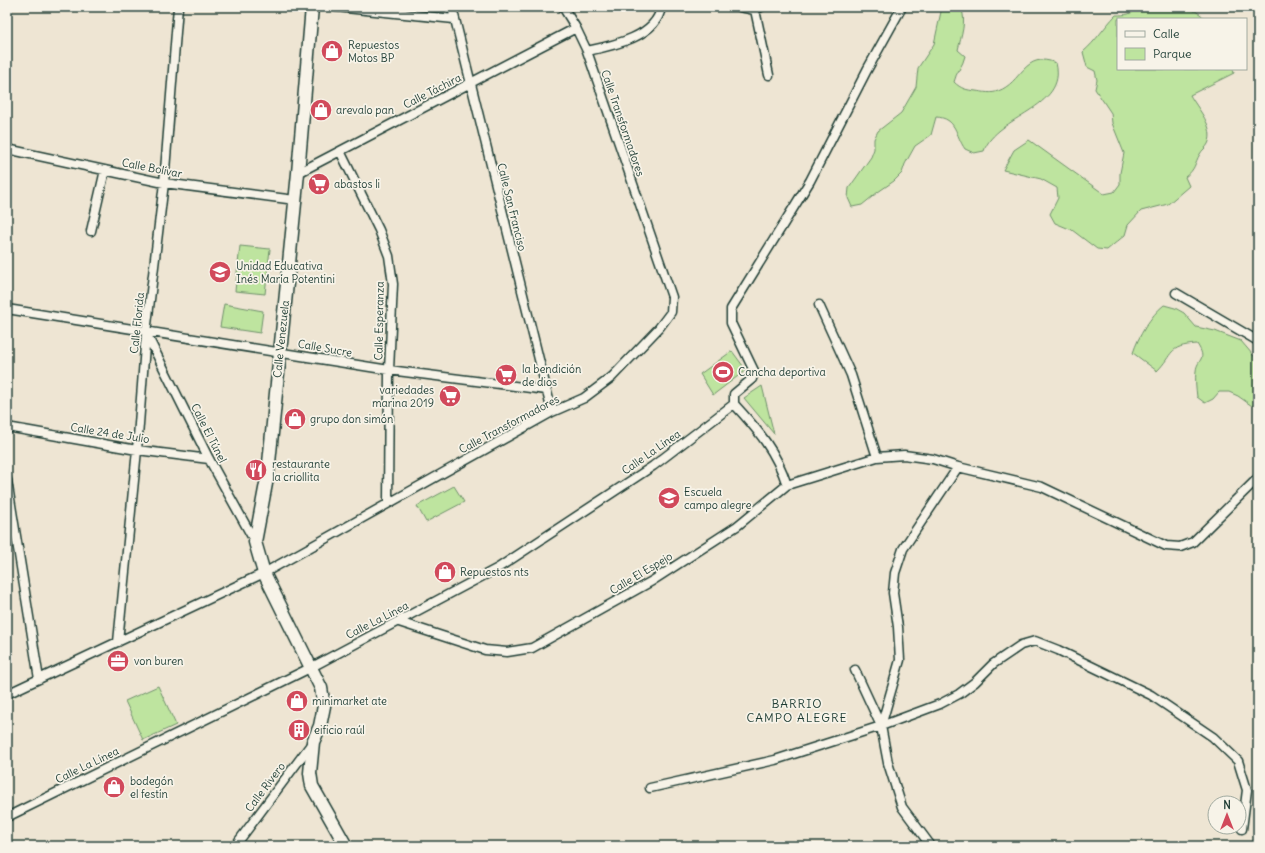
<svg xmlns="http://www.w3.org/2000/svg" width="1265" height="853" font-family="Delius,sans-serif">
  <rect width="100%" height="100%" fill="#eee5d3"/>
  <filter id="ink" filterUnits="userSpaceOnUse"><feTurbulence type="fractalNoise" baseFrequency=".025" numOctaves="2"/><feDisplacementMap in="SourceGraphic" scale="8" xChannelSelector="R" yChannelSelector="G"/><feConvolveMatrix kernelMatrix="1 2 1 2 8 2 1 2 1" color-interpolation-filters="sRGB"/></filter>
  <g filter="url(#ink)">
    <path fill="#bee49f" stroke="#6e906a" d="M942,7H961C967,22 961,36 958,50L965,56C963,66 956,72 954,82C961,89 967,90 976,91C983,92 992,94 998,91C1022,83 1024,50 1056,63C1068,109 996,115 984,151L974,153L965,149C955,135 957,118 936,117L931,135L915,146L905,164L902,173L894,181L878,192L862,205L852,207L848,198L849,188L871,157L874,149V139L878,131L901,113L916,87L918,68L934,44Z
      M1138,7C1158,7 1191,1 1205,19H1118V69H1233L1234,73L1190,95C1197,108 1216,128 1208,144C1206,148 1202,150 1200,154C1194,164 1196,169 1185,177L1189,186L1168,204L1141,211L1128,225L1125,235L1107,250L1097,249L1072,230L1055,223L1050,214L1058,198L1057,188L1041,179L1003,170L1014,150L1029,140L1104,194L1114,192L1120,184V173L1124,153L1112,123L1111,113L1095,89L1097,80L1095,71L1087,67L1083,52C1096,41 1104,27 1116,15C1125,15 1132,15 1138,7Z
      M240,246L270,249L265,294L235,291Z
      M224,304L263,311L260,333L220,327Z
      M1164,305L1175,308L1184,313L1196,327L1215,331L1241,341L1258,361V401L1252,406L1238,396L1229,392H1219L1213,399L1205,403L1197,397C1196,389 1195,379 1196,371C1197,358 1208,361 1197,344C1167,346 1174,354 1157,371L1133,353C1138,337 1151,315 1164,305Z
      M732,351L746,370L713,395L700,374Z
      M762,386L774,434L744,398Z
      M454,486L464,502L426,522L417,506Z
      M158,686L176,725L143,740L125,701Z"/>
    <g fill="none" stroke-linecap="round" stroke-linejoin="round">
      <g stroke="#1f3d34" stroke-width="11">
        <path id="street" d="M336,7L454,19
          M452,7L552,412
          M740,7L755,10L761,7
          M755,10L769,75
          M587,51C611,46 657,37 661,7
          M7,149L164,183L295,200
          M340,151L379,230L389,256L393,284L389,370L388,502
          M298,173L576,28
          M91,231L105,170
          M1176,293L1258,341
          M819,305L851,375L877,457
          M7,309L389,370L546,390
          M146,333L209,459L255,542
          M734,404V394L752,379L754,371L731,323V309L810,181L867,70L902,7
          M7,427L137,450L209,459
          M7,480L39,679
          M787,485L877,457L904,455L933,459L958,467L1042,487L1166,546L1180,547L1193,542L1258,478
          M399,622L485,650L507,652L532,648L652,581L737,526L787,485C776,451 758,430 734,404
          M118,642L137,450L146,333L164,183L178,7
          M855,670L881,726
          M7,694L264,573L552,412L584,398L612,377L659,328L671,312L672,297L587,51L576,28L563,7
          M650,788L775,760L881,726L940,704L959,694L975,682L993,664L1021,645L1035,641L1058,650L1151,695L1213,737L1238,761L1247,790L1242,829
          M7,817L310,668L498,568L653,466L734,404
          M235,846L312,743
          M931,846L902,807L888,763L881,726L900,660L898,627L893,593L895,573L903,549L958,467"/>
      </g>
      <g stroke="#1f3d34" stroke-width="15">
        <path id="secondary" d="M312,7L298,173L268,473L255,542L264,573L321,688L324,706L320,726L313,742L310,773L312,786L346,846"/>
      </g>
      <use href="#street" stroke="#f7f3e8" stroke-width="8"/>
      <use href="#secondary" stroke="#f7f3e8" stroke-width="12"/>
    </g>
  </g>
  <defs>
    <g id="shop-disc" transform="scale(1.15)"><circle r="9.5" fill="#d1495b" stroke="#f7f3e8"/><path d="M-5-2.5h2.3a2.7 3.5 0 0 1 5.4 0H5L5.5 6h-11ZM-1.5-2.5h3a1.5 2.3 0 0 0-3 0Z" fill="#fff"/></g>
    <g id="supermarket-disc" transform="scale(1.15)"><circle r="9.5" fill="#d1495b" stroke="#f7f3e8"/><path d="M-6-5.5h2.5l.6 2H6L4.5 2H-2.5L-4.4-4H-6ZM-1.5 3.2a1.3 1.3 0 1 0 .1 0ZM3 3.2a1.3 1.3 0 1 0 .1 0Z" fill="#fff"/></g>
    <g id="school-disc" transform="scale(1.15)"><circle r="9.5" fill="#d1495b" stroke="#f7f3e8"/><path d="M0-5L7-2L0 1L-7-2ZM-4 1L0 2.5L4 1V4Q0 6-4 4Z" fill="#fff"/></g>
    <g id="stadium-disc" transform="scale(1.15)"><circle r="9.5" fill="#d1495b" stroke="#f7f3e8"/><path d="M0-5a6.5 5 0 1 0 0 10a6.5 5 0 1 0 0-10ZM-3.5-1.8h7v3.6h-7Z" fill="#fff"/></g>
    <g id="restaurant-disc" transform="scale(1.15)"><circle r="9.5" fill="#d1495b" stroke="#f7f3e8"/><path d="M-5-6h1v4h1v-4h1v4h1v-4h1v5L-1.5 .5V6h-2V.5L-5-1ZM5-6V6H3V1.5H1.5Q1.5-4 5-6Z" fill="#fff"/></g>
    <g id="office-disc" transform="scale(1.15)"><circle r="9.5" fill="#d1495b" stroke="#f7f3e8"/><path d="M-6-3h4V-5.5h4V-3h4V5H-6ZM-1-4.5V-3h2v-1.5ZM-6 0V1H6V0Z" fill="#fff"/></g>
    <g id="building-disc" transform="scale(1.15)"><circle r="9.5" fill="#d1495b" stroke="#f7f3e8"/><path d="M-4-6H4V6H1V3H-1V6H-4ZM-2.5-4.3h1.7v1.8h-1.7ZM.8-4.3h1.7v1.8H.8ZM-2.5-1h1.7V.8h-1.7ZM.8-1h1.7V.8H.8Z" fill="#fff"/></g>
  </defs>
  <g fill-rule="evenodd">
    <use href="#shop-disc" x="332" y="51"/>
    <use href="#shop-disc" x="321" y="110"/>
    <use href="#supermarket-disc" x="319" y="184"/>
    <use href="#school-disc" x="220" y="272"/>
    <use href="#stadium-disc" x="723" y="372"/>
    <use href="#supermarket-disc" x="506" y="375"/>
    <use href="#supermarket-disc" x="450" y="396"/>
    <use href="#shop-disc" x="295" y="419"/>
    <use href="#restaurant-disc" x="256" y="470"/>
    <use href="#school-disc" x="669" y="498"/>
    <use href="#shop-disc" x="445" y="572"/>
    <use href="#office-disc" x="118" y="661"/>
    <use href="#shop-disc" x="297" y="701"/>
    <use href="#building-disc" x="299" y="730"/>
    <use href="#shop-disc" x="114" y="787"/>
  </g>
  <g text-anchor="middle" stroke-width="3.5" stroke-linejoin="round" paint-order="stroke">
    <g font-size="11" fill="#1f3d34" stroke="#f7f3e8" text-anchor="start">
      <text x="348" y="49">Repuestos<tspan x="348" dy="13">Motos BP</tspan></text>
      <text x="336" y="114">arevalo pan</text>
      <text x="334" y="188">abastos li</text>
      <text x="236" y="270">Unidad Educativa<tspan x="236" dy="13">Inés María Potentini</tspan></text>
      <text x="522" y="373">la bendición<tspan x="522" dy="13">de dios</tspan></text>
      <text x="738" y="376">Cancha deportiva</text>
      <text x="434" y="394" text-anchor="end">variedades<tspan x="434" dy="13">marina 2019</tspan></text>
      <text x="310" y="423">grupo don simón</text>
      <text x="272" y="468">restaurante<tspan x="272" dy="13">la criollita</tspan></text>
      <text x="684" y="496">Escuela<tspan x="684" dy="13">campo alegre</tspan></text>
      <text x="460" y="576">Repuestos nts</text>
      <text x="134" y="665">von buren</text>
      <text x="312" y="705">minimarket ate</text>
      <text x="314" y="734">eificio raúl</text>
      <text x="130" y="785">bodegón<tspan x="130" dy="13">el festín</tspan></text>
    </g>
    <g font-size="11" fill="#1f3d34" stroke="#f7f3e8">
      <text transform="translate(432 91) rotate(-27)" y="4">Calle Táchira</text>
      <text transform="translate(623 123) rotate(71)" y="4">Calle Transformadores</text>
      <text transform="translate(152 168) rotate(11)" y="4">Calle Bolívar</text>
      <text transform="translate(512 207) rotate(76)" y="4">Calle San Franciso</text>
      <text transform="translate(379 321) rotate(-89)" y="4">Calle Esperanza</text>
      <text transform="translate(137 323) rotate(-84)" y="4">Calle Florida</text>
      <text transform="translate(281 339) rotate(-84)" y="4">Calle Venezuela</text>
      <text transform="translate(325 348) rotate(10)" y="4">Calle Sucre</text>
      <text transform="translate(509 424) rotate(-28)" y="4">Calle Transformadores</text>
      <text transform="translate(110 433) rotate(9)" y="4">Calle 24 de Julio</text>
      <text transform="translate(209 433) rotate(63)" y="4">Calle El Túnel</text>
      <text transform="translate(651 452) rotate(-35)" y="4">Calle La Línea</text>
      <text transform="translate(641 573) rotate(-31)" y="4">Calle El Espejo</text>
      <text transform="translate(377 620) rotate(-27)" y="4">Calle La Línea</text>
      <text transform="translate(87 765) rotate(-26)" y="4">Calle La Línea</text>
      <text transform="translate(265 787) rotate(-53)" y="4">Calle Rivero</text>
    </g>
    <g font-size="12" letter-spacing="1" fill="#1f3d34" stroke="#f7f3e8">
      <text x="797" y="708">BARRIO<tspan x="797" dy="14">CAMPO ALEGRE</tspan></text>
    </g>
  </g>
  <rect width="1265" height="853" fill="none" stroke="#f7f3e8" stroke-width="24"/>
  <rect x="12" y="12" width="1241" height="829" fill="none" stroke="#1f3d34" stroke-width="1.5" filter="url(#ink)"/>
  <rect x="1117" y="18" width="130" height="52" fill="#f7f3e8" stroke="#a1aaa0"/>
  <rect x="1125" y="31" width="20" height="6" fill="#f7f3e8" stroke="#a1aaa0"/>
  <text x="1153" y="38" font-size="12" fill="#1f3d34">Calle</text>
  <rect x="1125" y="48" width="20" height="12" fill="#bee49f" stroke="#a1aaa0"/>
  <text x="1153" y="58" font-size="12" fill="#1f3d34">Parque</text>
  <g transform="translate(1227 815)"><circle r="19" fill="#f7f3e8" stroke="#a1aaa0"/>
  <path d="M0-3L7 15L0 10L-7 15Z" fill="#d1495b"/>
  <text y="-6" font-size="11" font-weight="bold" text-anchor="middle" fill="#1f3d34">N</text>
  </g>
</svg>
